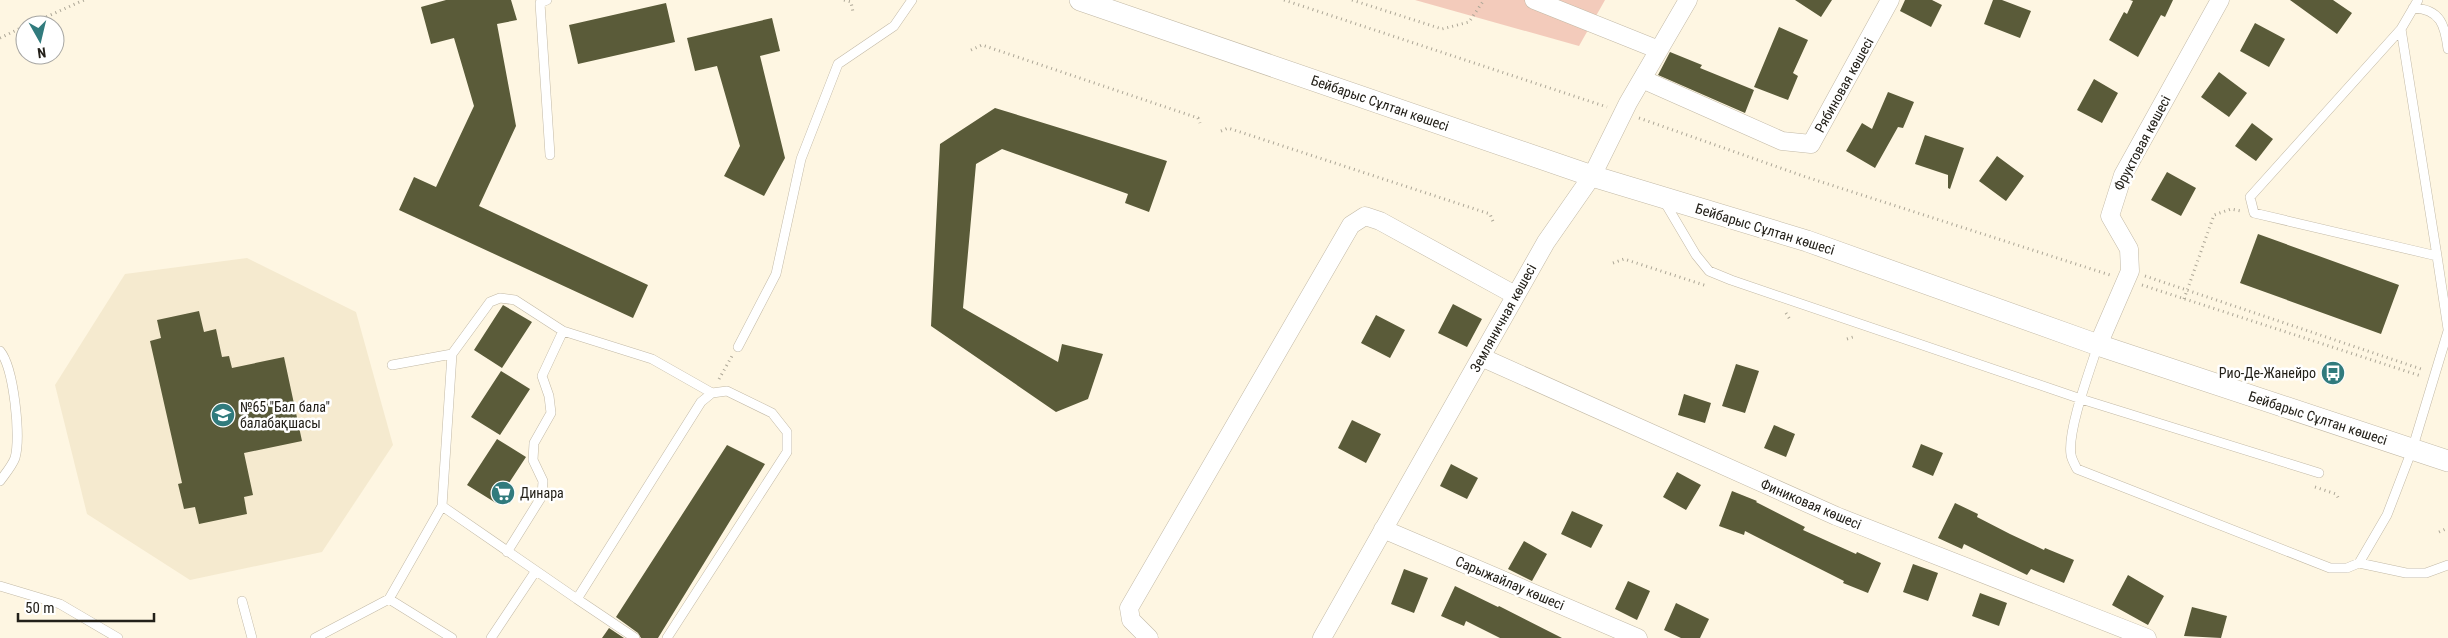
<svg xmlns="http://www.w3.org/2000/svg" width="2448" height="638" font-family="'Roboto Condensed',sans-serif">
  <rect width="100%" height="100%" fill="#fef6e2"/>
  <path fill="#f5eacf" d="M247,258L356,312L393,445L322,552L190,580L87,514L55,385L125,274Z"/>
  <path fill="#f3cbbb" d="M1415,0H1605L1579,46Z"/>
  <path fill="#5a5b39" d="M446,0H511L517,20L497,24L516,126L479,206L648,285L633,318L399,210L414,177L436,187L474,106L454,38L431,44L421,7Z
    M1795,0H1832L1821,17Z
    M1905,0H1932L1942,5L1931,27L1900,11Z
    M1993,0H2002L2031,11L2020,38L1984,24Z
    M2130,0H2173L2165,17L2161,15L2138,57L2109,40L2124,12L2127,14L2133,1Z
    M2290,0H2333L2352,13L2337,34Z
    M666,3L675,42L578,64L569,25Z
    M772,18L780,51L760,56L785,158L764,196L724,176L740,146L717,66L695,71L687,38Z
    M2255,23L2285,39L2269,67L2240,51Z
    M1779,27L1808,40L1793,73L1798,76L1788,100L1754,87Z
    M1670,52L1702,65L1700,68L1754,90L1745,113L1658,75Z
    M2219,72L2247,93L2229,117L2201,97Z
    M2094,79L2118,93L2102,123L2077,110Z
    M1888,92L1914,102L1903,128L1898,127L1875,168L1846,151L1862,123L1872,129Z
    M995,108L1167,161L1149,212L1125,203L1128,194L1002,149L976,164L963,308L1058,362L1062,344L1103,354L1088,399L1056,412L931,326L940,144Z
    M2252,123L2273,139L2256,161L2235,146Z
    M1925,135L1964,148L1950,189L1948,188V175L1915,164Z
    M1997,156L2024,176L2006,201L1979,181Z
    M2167,172L2196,188L2181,216L2151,200Z
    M2258,234L2399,285L2381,334L2240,283Z
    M1453,304L1482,319L1467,347L1438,333Z
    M503,305L532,322L502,368L474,350Z
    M199,311L204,332L216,329L222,357L229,356L232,368L284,357L302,441L244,453L253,495L244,497L247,514L199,524L195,507L184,509L178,484L182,483L150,341L161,338L157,320Z
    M1376,315L1405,330L1390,358L1361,343Z
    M1736,364L1759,371L1745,413L1722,406Z
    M501,371L530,389L500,435L471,417Z
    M1684,394L1711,403L1705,423L1678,415Z
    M1352,420L1381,434L1366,463L1338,448Z
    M1774,425L1795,434L1786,457L1764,448Z
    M497,439L526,457L496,503L467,485Z
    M1921,444L1943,453L1933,476L1912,467Z
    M727,445L765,464L658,638H641L638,633L616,617Z
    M1451,464L1478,478L1467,499L1440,486Z
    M1677,472L1701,485L1686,510L1663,497Z
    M1732,491L1757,501L1756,502L1805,527L1803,530L1856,554L1857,552L1881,563L1868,593L1843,583L1844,581L1745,531L1744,535L1719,526Z
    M1955,503L1978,514L1977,517L2010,534L2044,550L2045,548L2074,560L2064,583L2031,569L2027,575L1964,544L1962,549L1938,538Z
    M1572,511L1603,525L1591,548L1561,534Z
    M1524,541L1547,554L1532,581L1508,569Z
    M1913,564L1938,573L1928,601L1903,592Z
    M1404,569L1428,578L1414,613L1391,604Z
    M2128,575L2164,596L2148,625L2112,605Z
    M1628,581L1650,591L1637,620L1615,609Z
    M1455,586L1498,607L1499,606L1562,638H1500L1466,621L1464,626L1441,616Z
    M1980,593L2007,603L1999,626L1972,616Z
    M1676,603L1709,619L1700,638H1681L1664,630Z
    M2192,607L2227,616L2221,638L2184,636Z
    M609,628L624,638H602Z"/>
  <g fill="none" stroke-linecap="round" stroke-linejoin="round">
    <g stroke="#c2b9a6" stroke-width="10">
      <path id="service" d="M547,0L540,3L550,155
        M2418,0L2401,29L2250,197L2254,213L2437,256L2448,329
        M2413,8C2441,9 2445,26 2448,49
        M2401,29L2437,256
        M1664,201L1696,255L1709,271L1731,280L2081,399L2319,473
        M2098,345C2090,370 2067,431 2071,455C2072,460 2075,465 2077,469L2330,568H2347L2359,563L2387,515L2412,450L2448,331
        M738,347L776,274L801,159L838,64L894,26L912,0
        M0,351C14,368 21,437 15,458C12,466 5,474 0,481
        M452,354L490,302L500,298L515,300L563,331L652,359L712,393
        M442,506L577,599L701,402L712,393L727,391L772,413L787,432V452L667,638
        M507,552L542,496L543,481L533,460L534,443L551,413L549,396L542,376L563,331
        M2359,563L2406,573H2426L2448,565
        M0,586L60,604L118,638
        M389,599L452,638
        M577,599L635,638
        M242,601L252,638
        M315,638L389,599L442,506L452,354L392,365
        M491,638L535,572"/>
    </g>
    <g stroke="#c2b9a6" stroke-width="19">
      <path id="minor" d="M1534,0L1659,50
        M1642,79L1782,141L1811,144L1890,0
        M2098,345L2130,271L2129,249L2110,216L2123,175L2220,0
        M1481,357L1836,516L2147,638
        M1383,529L1638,638
        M1149,638L1131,620L1129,608L1351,225L1365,216L1380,221L1515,295
        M1322,638L1546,242L1592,176L1628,103L1688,0"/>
    </g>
    <g stroke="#c2b9a6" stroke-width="22">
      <path id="tertiary" d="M1080,0L1592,176L1807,241L2098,345L2448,461"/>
    </g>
    <path stroke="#aca696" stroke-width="3" stroke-dasharray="1 4" stroke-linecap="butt" d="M844,0L851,2L853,12
      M1284,0L1607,107
      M1352,0L1442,29L1469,22L1484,0
      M28,25L84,0
      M0,38L25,26
      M971,50L982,45L1198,118L1200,123
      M1639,118L1803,176L2110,275
      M1221,131L1228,128L1490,214L1494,224
      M1613,263L1624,259L1707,286
      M2145,276L2424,370
      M2142,285L2421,376
      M2184,299L2214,215L2231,209L2241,211
      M1786,313L1791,321
      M1847,339L1856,336
      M719,379L732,356
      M2315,487L2336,494L2339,499
      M2439,532L2448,528"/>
    <use href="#service" stroke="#fff" stroke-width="9"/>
    <use href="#minor" stroke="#fff" stroke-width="18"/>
    <use href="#tertiary" stroke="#fff" stroke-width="21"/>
  </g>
  <defs>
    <g id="bus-disc" transform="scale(1.25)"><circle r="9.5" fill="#317b7d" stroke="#fff"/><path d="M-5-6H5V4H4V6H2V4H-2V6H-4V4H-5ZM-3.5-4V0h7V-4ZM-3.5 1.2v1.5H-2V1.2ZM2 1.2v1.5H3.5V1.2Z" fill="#fff"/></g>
    <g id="school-disc" transform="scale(1.25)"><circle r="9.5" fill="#317b7d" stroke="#fff"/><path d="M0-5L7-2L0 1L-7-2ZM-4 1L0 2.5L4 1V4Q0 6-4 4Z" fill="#fff"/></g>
    <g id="supermarket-disc" transform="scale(1.25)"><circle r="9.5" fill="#317b7d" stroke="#fff"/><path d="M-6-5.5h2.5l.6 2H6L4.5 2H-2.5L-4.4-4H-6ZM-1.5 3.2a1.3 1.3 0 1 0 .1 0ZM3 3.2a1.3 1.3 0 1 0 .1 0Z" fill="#fff"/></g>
  </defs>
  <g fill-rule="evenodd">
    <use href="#bus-disc" x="2333" y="373"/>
    <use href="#school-disc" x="223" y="415"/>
    <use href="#supermarket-disc" x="503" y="493"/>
  </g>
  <g text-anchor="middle" stroke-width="5" stroke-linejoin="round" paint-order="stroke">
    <g font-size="14" fill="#232019" stroke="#fff">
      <text transform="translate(1844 85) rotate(-61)" y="5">Рябиновая көшесі</text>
      <text transform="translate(1380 103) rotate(19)" y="5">Бейбарыс Сұлтан көшесі</text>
      <text transform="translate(2142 143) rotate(-62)" y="5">Фруктовая көшесі</text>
      <text transform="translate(1765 229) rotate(17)" y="5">Бейбарыс Сұлтан көшесі</text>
      <text transform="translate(1503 318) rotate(-61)" y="5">Земляничная көшесі</text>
      <text transform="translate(2318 418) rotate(18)" y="5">Бейбарыс Сұлтан көшесі</text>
      <text transform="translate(1811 504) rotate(23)" y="5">Финиковая көшесі</text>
      <text transform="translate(1510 583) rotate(23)" y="5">Сарыжайлау көшесі</text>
    </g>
    <g font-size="14" fill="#232019" stroke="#fff" text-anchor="start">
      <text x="2316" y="378" text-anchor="end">Рио-Де-Жанейро</text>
      <text x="240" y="412">№65 "Бал бала"<tspan x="240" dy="16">балабақшасы</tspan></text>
      <text x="520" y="498">Динара</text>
    </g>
  </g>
  <g transform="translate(40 40) rotate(172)"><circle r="24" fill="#ffffff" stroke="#a7a6a3"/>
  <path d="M0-4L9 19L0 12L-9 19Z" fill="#317b7d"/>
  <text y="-8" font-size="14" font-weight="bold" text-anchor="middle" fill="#232019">N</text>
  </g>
  <path d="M18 613v8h136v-8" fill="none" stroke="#232019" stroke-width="2.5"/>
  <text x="25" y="613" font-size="15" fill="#232019" stroke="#ffffff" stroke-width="4" paint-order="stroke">50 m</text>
</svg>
